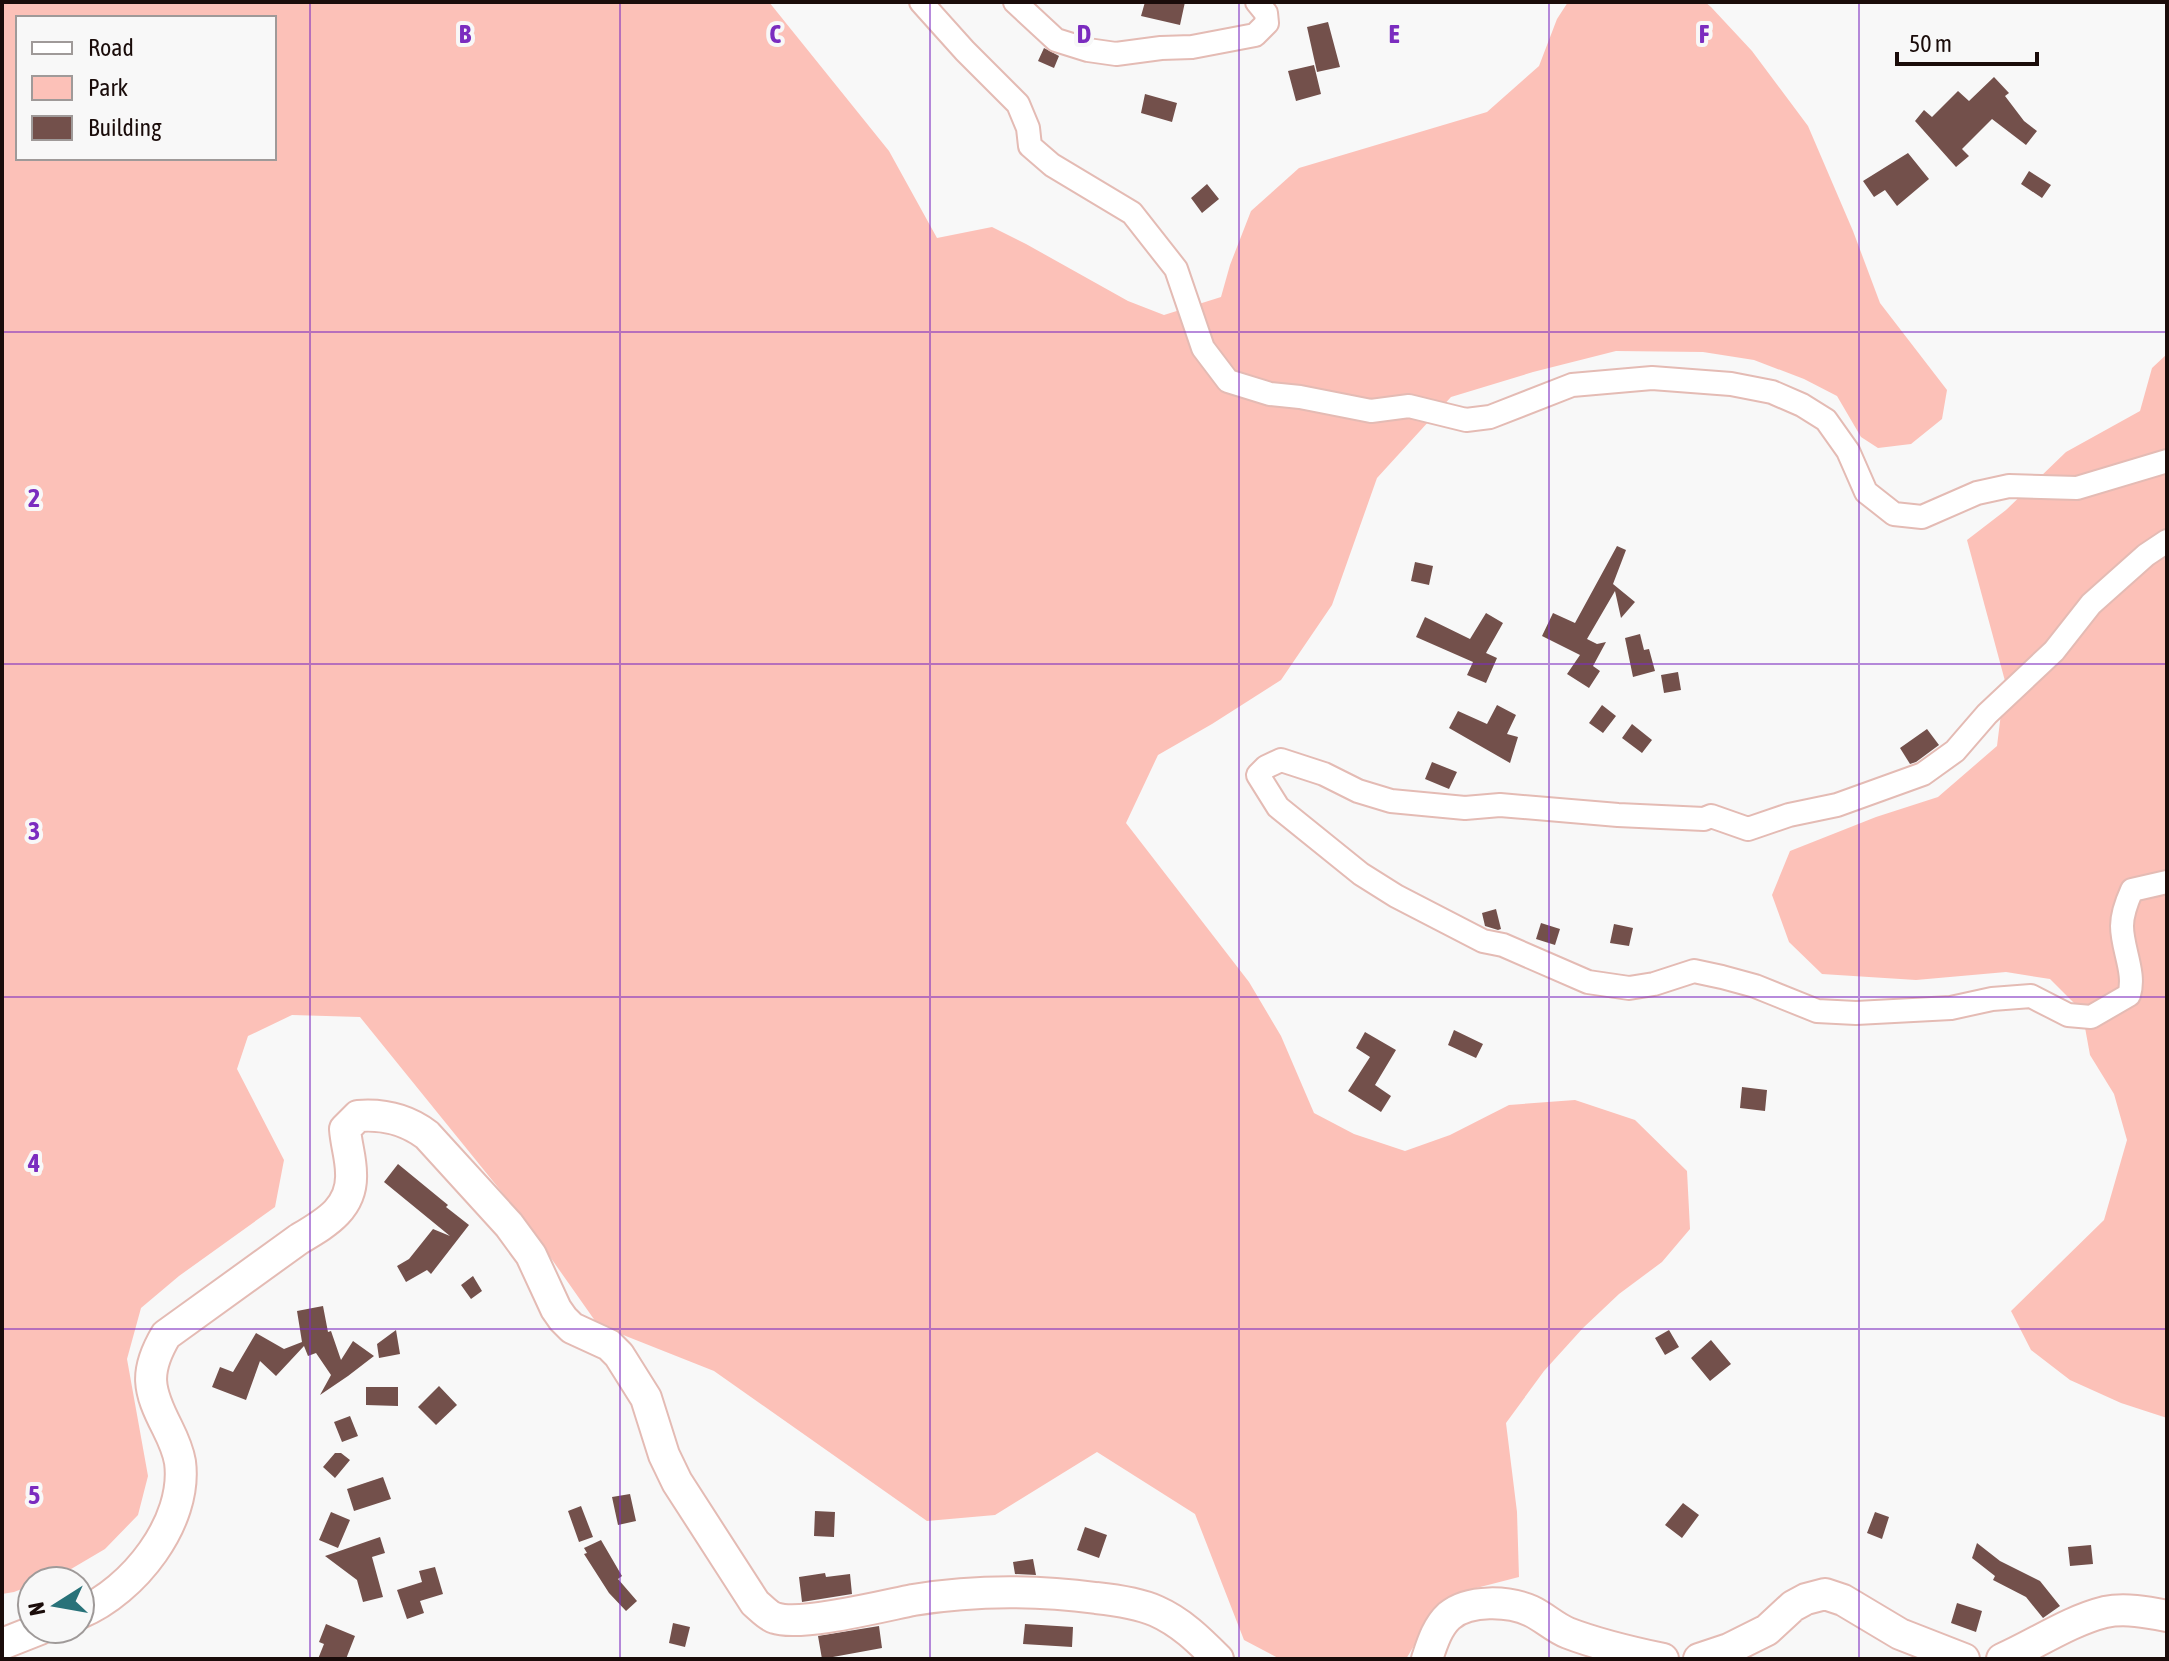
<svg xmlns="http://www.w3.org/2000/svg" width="2169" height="1661" font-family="'Asap Condensed',sans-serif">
  <rect width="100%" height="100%" fill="#f8f8f8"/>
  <path fill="#fcc1b8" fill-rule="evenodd" d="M2,2H769L889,151L937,238L992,227L1026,244L1128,301L1164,315L1221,297L1230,265L1251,211L1299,168L1487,112L1539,66L1557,19L1568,2H1705L1711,7L1752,51L1808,126L1853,231L1880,303L1947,390L1942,419L1911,444L1878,448L1861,437L1837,396L1804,379L1754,360L1703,352L1616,351L1533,372L1451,397L1377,478L1332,605L1281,680L1212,724L1158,755L1126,823L1249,982L1281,1036L1314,1113L1354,1134L1405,1151L1450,1135L1509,1105L1575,1100L1635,1120L1687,1171L1690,1229L1662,1262L1619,1294L1583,1328L1544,1371L1506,1423L1517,1512L1519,1577L1457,1593L1423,1631L1406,1659H1280L1244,1640L1195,1514L1097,1452L995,1515L927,1521L714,1371L598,1325L522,1217L360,1017L292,1015L248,1036L237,1069L284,1160L275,1207L179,1276L141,1308L127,1359L148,1476L138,1515L105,1549L66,1572L42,1581H32V1585L14,1592L2,1594ZM18,18H274V158H18Z
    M2167,354V1418L2121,1403L2070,1380L2031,1350L2011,1311L2104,1220L2127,1140L2114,1094L2090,1055L2082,1011L2050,979L2006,972L1916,980L1822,974L1789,942L1772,895L1790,851L1876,817L1938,797L1997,746L2005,681L1967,540L2006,510L2066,452L2140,411L2152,368Z"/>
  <path fill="#73504b" d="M1145,2H1185L1180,25L1141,16Z
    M1328,22L1340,67L1317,72L1307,27Z
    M1044,48L1059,56L1054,68L1038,61Z
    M1314,65L1321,94L1296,101L1288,71Z
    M1994,77L2009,93L2005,96L2024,121L2037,131L2026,145L1992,119L1962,149L1969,156L1956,167L1915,121L1924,110L1932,117L1958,91L1969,101Z
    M1145,94L1177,103L1172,122L1141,113Z
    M1908,153L1929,179L1897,206L1885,190L1874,197L1863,181Z
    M2029,171L2051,185L2042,198L2021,184Z
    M1207,184L1219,199L1202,213L1191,198Z
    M1617,546L1626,550L1613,584L1635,602L1621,618L1615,591L1587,639L1597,644L1606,642L1593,666L1600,671L1589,688L1567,674L1580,655L1542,636L1553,613L1575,623Z
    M1415,562L1433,566L1429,585L1411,581Z
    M1486,613L1503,623L1486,653L1497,658L1486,683L1467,675L1473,662L1416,637L1425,617L1470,639Z
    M1640,634L1644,650L1649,649L1655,671L1633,677L1625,638Z
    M1678,672L1681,690L1664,693L1661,675Z
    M1497,705L1516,715L1507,734L1518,737L1510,763L1449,728L1458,711L1487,724Z
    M1602,705L1616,716L1603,733L1589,723Z
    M1632,724L1652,740L1642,753L1622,738Z
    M1927,729L1939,745L1916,762L1910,764L1900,748Z
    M1432,762L1457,772L1449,789L1425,779Z
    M1496,909L1501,929L1498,930L1485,926L1482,913Z
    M1541,923L1560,929L1555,945L1536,939Z
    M1614,924L1633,928L1629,946L1610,943Z
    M1454,1030L1483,1044L1476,1058L1448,1045Z
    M1365,1032L1396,1050L1375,1085L1391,1096L1381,1112L1348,1091L1370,1057L1356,1048Z
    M1742,1087L1767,1090L1765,1111L1740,1108Z
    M398,1164L448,1205L446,1207L469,1225L431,1274L427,1270L406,1282L397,1266L409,1259L433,1229L450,1236L384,1182Z
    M473,1276L482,1291L471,1299L461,1285Z
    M323,1306L328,1332L331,1331L341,1360L353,1341L374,1356L348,1376L320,1395L331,1375L316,1353L308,1356L304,1346L276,1376L260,1361L246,1400L212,1387L220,1367L233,1372L256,1333L284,1349L302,1342L297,1311Z
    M396,1330L400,1354L379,1358L377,1344Z
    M1669,1330L1679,1347L1665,1355L1655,1338Z
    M1711,1340L1731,1364L1710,1381L1691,1358Z
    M439,1386L457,1405L436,1425L418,1407Z
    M366,1387H398V1406L366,1405Z
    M350,1416L358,1436L342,1442L334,1422Z
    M335,1453H341L350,1460L335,1478L323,1467Z
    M383,1477L391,1499L354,1511L347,1489Z
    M630,1494L636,1521L618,1525L612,1497Z
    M1683,1503L1699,1515L1682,1538L1665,1525Z
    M581,1506L593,1537L579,1542L568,1511Z
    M815,1511L835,1512L834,1537L814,1536Z
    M331,1512L350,1520L338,1548L319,1540Z
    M1875,1512L1889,1517L1882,1539L1867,1533Z
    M1085,1527L1107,1535L1099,1558L1077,1550Z
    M380,1537L385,1553L372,1557L383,1597L363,1602L357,1580L325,1556Z
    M601,1540L622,1576L618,1579L637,1601L626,1611L609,1593L584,1554L587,1553L584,1548Z
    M1977,1543L2000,1561L2040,1581L2060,1606L2043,1618L2026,1597L1993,1580L1995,1576L1972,1558Z
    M2091,1545L2093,1564L2070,1566L2068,1547Z
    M1033,1559L1036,1575L1015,1574L1013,1562Z
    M435,1567L443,1594L420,1601L424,1613L407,1619L397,1590L422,1582L419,1571Z
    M825,1573L826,1577L850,1574L852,1594L802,1602L799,1577Z
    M1957,1603L1982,1611L1976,1632L1951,1623Z
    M673,1623L690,1627L685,1647L669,1643Z
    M326,1624L355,1636L346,1659H318L324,1644L319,1642Z
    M1025,1624L1073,1627L1072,1647L1023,1644Z
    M879,1626L882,1648L822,1659L818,1636Z"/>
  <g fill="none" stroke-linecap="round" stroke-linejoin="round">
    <g stroke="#e4bbb4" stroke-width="26">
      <path id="minor" d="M921,2L965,51L1018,104L1028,128L1030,146L1052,165L1132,213L1176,269L1203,348L1228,381L1270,394L1300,397L1371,411L1409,406L1466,420L1490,417L1572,385L1652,378L1731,384L1772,392L1802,405L1826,420L1848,451L1866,492L1894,514L1922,517L1977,493L2009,486L2077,488L2167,461
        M1015,2L1056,40L1088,50L1116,54L1161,48L1192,47L1255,35L1267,23L1266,13L1257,2
        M2167,541L2146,555L2091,604L2054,651L1987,714L1955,751L1923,774L1837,805L1789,815L1748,829L1711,816L1704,819L1618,815L1500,805L1465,808L1391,801L1358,791L1324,774L1281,760L1266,767L1258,775L1278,807L1361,874L1396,896L1483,941L1503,945L1588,982L1629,988L1654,984L1694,971L1722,977L1755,986L1817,1011L1856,1013L1951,1008L1992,999L2031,996L2068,1015L2091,1017L2129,995C2136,973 2122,949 2122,926C2122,914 2127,901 2132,890L2167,882"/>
    </g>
    <g stroke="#e4bbb4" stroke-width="34">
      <path id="secondary" d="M80,1613C133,1591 188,1522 180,1462C178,1450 172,1437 167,1427C148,1390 144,1372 166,1335L299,1239C326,1223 353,1208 351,1173C351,1158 346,1144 345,1129L358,1116C384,1114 406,1119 427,1135L509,1225L531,1255L556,1309L563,1319L572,1328L609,1345L619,1355L646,1398L664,1455L677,1482L755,1603C761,1608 768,1616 775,1618C800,1627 883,1606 913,1600C974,1590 1035,1590 1096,1598C1115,1600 1138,1603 1156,1611C1181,1622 1199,1640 1218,1659
        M2,1644L40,1629
        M1427,1659C1432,1644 1437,1627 1449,1616C1469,1599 1509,1601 1531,1611C1544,1617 1555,1628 1568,1633C1599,1645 1630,1652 1663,1659
        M1699,1659L1729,1649L1767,1630L1793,1606L1806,1599L1825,1594L1843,1600L1900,1634L1964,1659
        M2002,1659C2036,1644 2069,1621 2105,1612C2125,1608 2147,1612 2167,1616"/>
    </g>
    <use href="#minor" stroke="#fff" stroke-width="22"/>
    <use href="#secondary" stroke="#fff" stroke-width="30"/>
  </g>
  <path fill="none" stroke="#7b2cbf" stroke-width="2" stroke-opacity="0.55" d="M310,2V1659M620,2V1659M930,2V1659M1239,2V1659M1549,2V1659M1859,2V1659M2,332H2167M2,664H2167M2,997H2167M2,1329H2167"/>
  <g font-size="26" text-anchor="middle" font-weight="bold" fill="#7b2cbf" stroke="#f8f8f8" stroke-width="8" stroke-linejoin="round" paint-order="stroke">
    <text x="465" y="43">B</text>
    <text x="775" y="43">C</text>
    <text x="1084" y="43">D</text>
    <text x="1394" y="43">E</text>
    <text x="1704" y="43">F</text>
    <text x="34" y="507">2</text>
    <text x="34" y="840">3</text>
    <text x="34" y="1172">4</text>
    <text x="34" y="1504">5</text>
  </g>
  <rect width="2169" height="1661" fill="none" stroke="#1a0c0a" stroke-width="8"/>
  <rect x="16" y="16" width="260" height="144" fill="#f8f8f8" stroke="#9f9a99" stroke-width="2"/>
  <rect x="32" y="42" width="40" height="12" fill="#ffffff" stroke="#9f9a99" stroke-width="2"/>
  <text x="88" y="56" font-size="24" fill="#1a0c0a">Road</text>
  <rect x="32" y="76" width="40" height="24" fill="#fcc1b8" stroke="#9f9a99" stroke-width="2"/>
  <text x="88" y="96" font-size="24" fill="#1a0c0a">Park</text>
  <rect x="32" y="116" width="40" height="24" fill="#73504b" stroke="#9f9a99" stroke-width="2"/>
  <text x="88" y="136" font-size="24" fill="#1a0c0a">Building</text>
  <g transform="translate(56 1605) rotate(259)"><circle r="38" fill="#f8f8f8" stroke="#9f9a99" stroke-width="2"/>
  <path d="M0-6L14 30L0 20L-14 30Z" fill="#287279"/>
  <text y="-12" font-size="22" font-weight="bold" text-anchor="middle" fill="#1a0c0a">N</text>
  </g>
  <path d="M1897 52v12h140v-12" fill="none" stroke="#1a0c0a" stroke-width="4"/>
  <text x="1909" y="52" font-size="24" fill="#1a0c0a" stroke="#f8f8f8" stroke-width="6" paint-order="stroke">50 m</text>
</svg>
